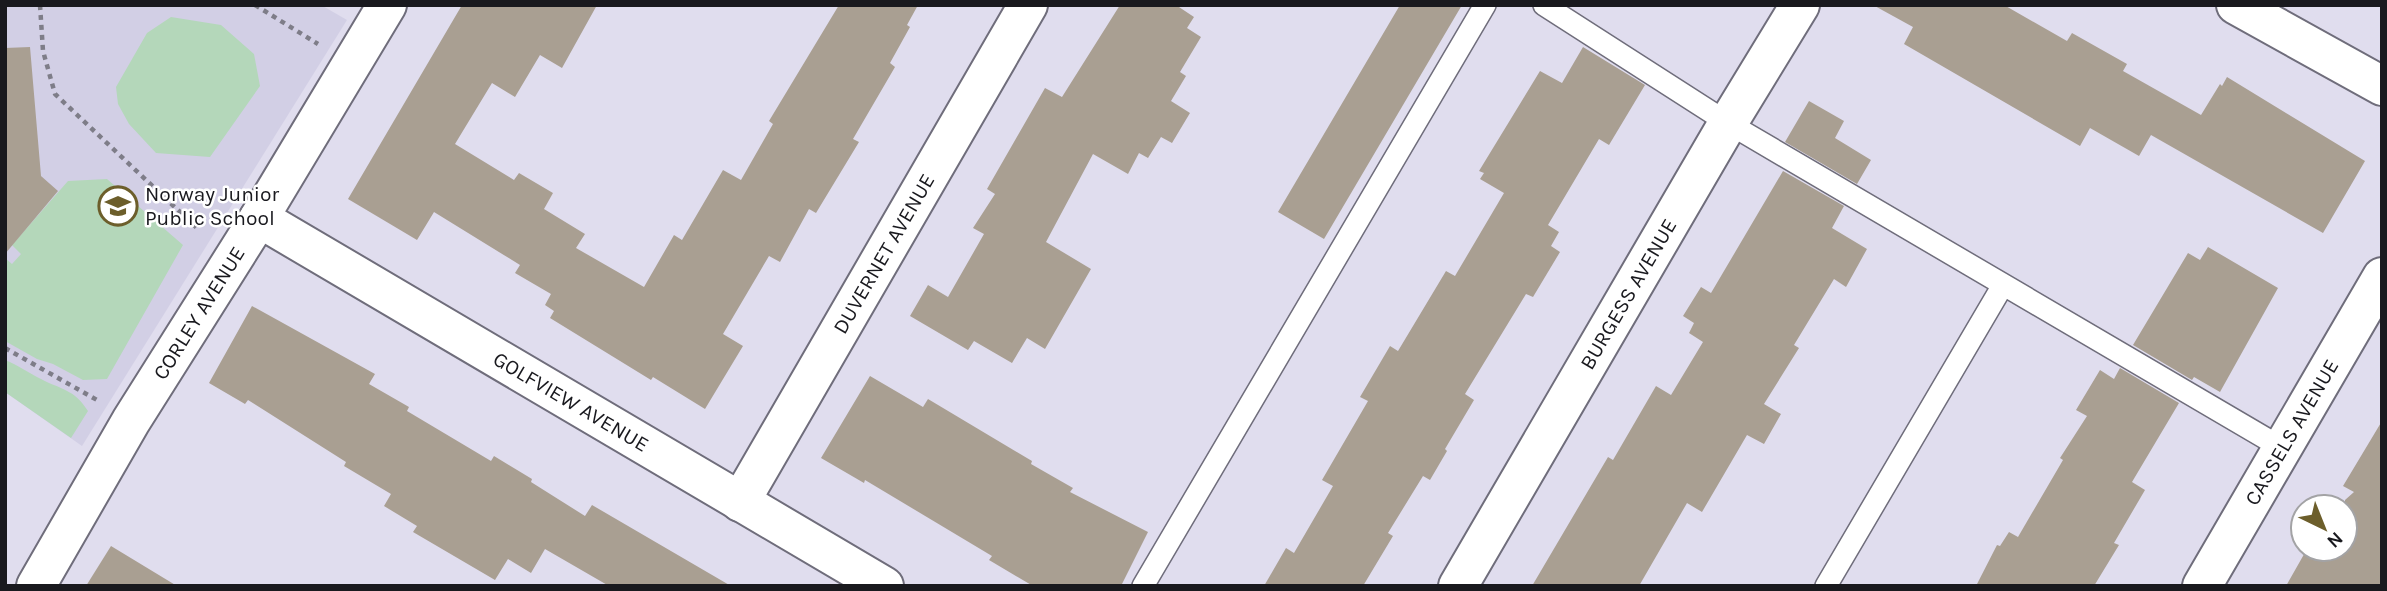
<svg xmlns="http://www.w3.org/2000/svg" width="2387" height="591" font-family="Karla,sans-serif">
  <rect width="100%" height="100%" fill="#e0ddee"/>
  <path fill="#d2cfe5" d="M5,5H321L347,20L82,446L5,392Z"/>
  <path fill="#b4d7ba" d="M171,17L221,25L254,54L260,86L210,157L156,153L129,124L118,104L116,87L147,33Z
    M107,179L183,245L107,379L83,380L53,364L37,359L5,341V258L12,264L21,254L12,245L68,181Z
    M5,360C18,365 29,373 41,379C62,390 74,389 88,411L71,438L5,392Z"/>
  <path fill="#a99f92" d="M462,5H597L562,68L540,55L515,97L492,83L455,144L514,180L519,173L553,193L544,209L585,234L576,248L644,287L674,235L682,240L723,170L741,180L773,124L769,121L839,5H918L907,25L910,27L890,63L895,67L853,139L859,142L816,213L809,209L780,262L769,256L723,334L743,346L705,409L653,377L651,380L550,318L554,311L545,305L551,294L515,273L520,265L434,212L417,240L348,199Z
    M1120,5H1176L1194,17L1187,28L1201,37L1180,72L1186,76L1171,101L1190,113L1172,143L1161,137L1148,158L1139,153L1128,174L1093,154L1046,242L1091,269L1045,349L1027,338L1012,363L974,341L968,350L910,316L928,285L948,297L984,234L973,228L995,194L987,189L1045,88L1062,97Z
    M1400,5H1462L1324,239L1278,212Z
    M1873,5H2004L2067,41L2072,33L2127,64L2123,71L2201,115L2220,84L2222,86L2227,77L2365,161L2323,233L2151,135L2139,156L2090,128L2080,146L1904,44L1913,27Z
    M30,47L41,176L58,191L5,254V48Z
    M1583,47L1645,85L1609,145L1599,139L1548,225L1559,232L1551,246L1560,252L1533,297L1526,294L1465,394L1474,400L1445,449L1447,451L1430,480L1423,476L1388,533L1393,536L1363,586H1264L1286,548L1294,553L1333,486L1322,480L1368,401L1360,397L1390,346L1398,351L1446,271L1455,276L1504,193L1480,179L1484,173L1479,171L1540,71L1562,83Z
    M1809,101L1844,121L1835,138L1871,160L1857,184L1785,142Z
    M1783,171L1844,206L1832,228L1867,249L1846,287L1834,279L1794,345L1799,348L1764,404L1781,414L1764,444L1747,435L1702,512L1687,503L1639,586H1532L1608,457L1613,460L1656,386L1671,395L1703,342L1689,333L1694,323L1683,316L1701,287L1711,293Z
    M2208,247L2278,288L2220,392L2194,377L2192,380L2133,345L2188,253L2200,260Z
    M252,306L375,374L369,384L409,407L407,411L491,461L494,456L532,479L531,482L585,516L592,505L731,586H609L545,549L531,573L508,559L495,580L413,532L417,526L384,506L391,494L344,466L346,462L248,400L245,404L209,383Z
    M2120,368L2179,403L2132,482L2145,490L2114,543L2119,545L2094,586H1976L1997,545L2000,546L2009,532L2018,537L2063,460L2060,458L2087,416L2076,410L2100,370L2114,379Z
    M870,376L923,407L928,399L1032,461L1031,464L1073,488L1070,492L1148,532L1121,586H1033L989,560L992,556L865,480L864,483L821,458Z
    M2382,421V586H2286L2307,549H2345V500L2354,492L2343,486Z
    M111,546L177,586H86Z"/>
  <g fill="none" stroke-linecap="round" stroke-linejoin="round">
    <g stroke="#6f6d7b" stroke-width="24">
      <path id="service" d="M1544,5L1728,123L2282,448
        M1143,586L1485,5
        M1826,586L2003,285"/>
    </g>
    <g stroke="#6f6d7b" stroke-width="42">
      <g id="minor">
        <path id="s1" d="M259,218L884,586"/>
        <path id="s2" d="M740,502L1028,5"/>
        <path id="s3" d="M36,586L131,421L259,218L387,5"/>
        <path id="s4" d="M1458,586L1728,123L1800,5"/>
        <path id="s5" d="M2202,586L2382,277"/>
      </g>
    </g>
    <g stroke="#6f6d7b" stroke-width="42">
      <path id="secondary" d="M2236,5L2382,86"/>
    </g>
    <path stroke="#7e7d88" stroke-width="4.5" stroke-dasharray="5 5" stroke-linecap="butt" d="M40,5L43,51L55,94L199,230
      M255,5L318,44
      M5,348L97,400"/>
    <use href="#service" stroke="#fff" stroke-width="21"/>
    <use href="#minor" stroke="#fff" stroke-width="38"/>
    <use href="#secondary" stroke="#fff" stroke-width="38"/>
  </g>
  <defs>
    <g id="school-ring" transform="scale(2.0125)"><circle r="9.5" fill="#fff" stroke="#6c5e2b" stroke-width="1.5"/><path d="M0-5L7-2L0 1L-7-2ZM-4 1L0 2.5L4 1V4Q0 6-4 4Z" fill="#6c5e2b"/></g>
  </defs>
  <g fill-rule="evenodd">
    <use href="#school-ring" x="118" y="206"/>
  </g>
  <g text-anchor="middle" stroke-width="5" stroke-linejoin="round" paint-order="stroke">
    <g font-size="21" fill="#19191e" stroke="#fff" text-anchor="start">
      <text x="145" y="201">Norway Junior<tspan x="145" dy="24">Public School</tspan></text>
    </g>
    <g font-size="21" fill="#19191e" stroke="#fff">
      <text dy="7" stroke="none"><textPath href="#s2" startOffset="287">DUVERNET AVENUE</textPath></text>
      <text dy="7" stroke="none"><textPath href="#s4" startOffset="338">BURGESS AVENUE</textPath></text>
      <text dy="7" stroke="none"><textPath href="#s3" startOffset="318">CORLEY AVENUE</textPath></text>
      <text dy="7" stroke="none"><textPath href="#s1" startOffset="362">GOLFVIEW AVENUE</textPath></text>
      <text dy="7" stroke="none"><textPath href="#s5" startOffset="178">CASSELS AVENUE</textPath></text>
    </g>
  </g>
  <rect width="2387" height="591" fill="none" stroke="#19191e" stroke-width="14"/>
  <g transform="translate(2324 528) rotate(137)"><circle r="33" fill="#ffffff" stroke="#a3a3a5" stroke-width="2"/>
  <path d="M0-5L12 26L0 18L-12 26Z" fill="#6c5e2b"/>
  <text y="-10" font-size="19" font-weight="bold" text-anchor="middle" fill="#19191e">N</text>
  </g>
</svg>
